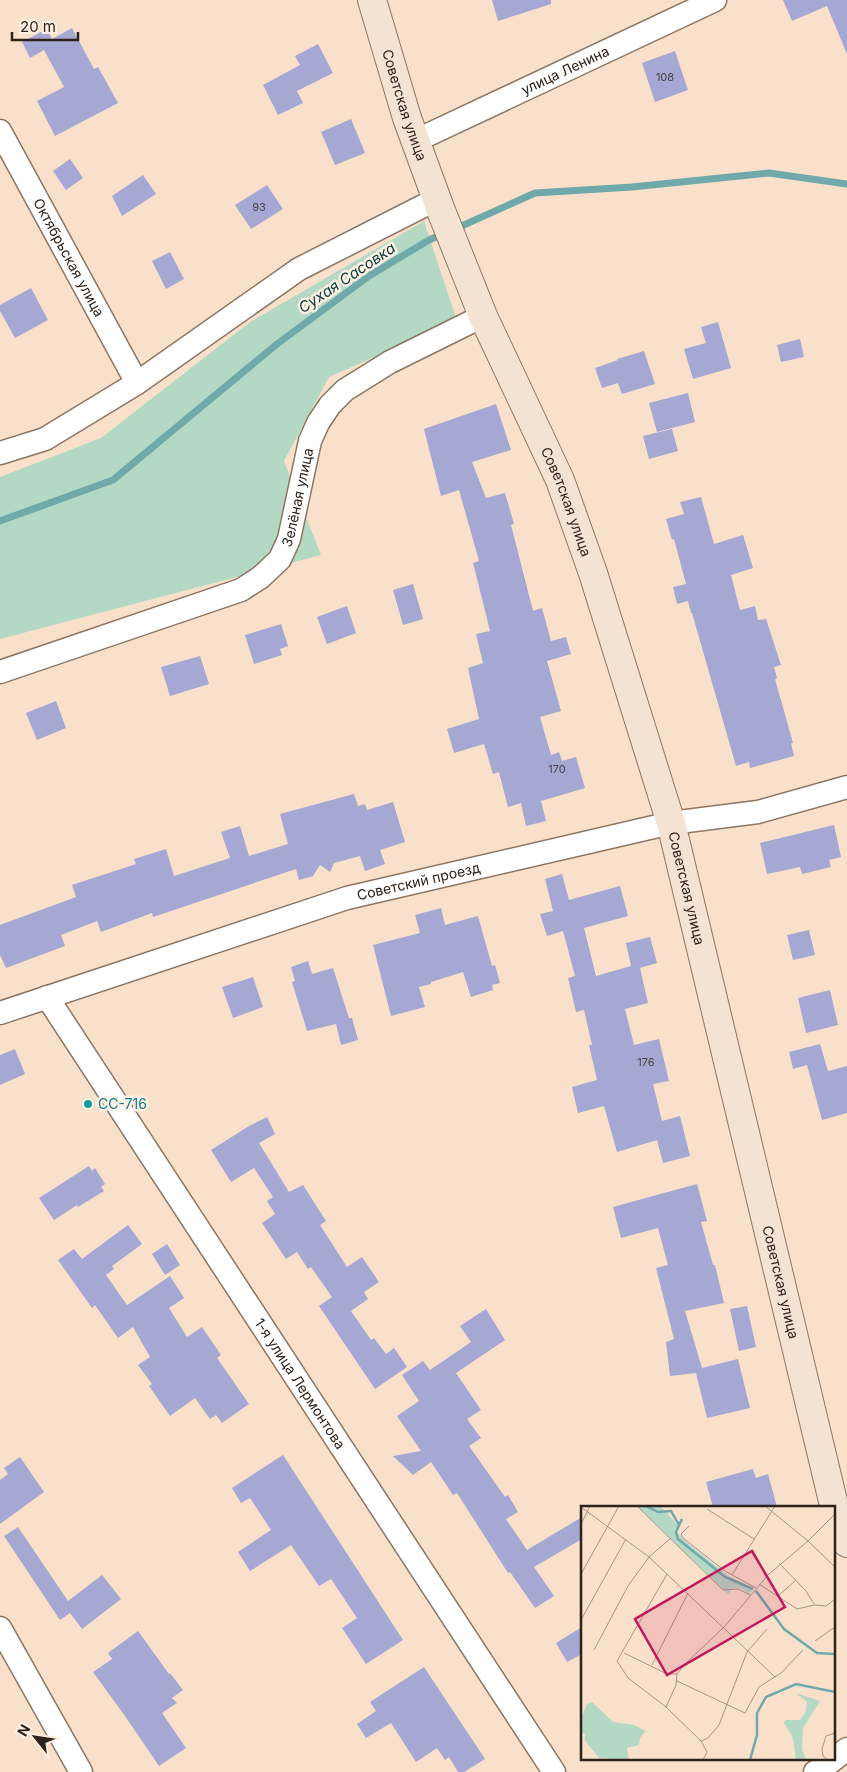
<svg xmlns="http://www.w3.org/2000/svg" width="847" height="1772" font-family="Inter,sans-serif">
  <rect width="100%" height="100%" fill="#f9e0cb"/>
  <path fill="#b3d9c5" d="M424,221L457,321L329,377L284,461L321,555L0,639V477L101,438L250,322Z"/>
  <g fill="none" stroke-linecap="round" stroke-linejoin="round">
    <path stroke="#6fa9aa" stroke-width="7" d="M455,229L535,193L632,187L769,173L847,184
      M0,521L113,480L277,344L369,276L429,240L445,233"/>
  </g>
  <path fill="#a4a8d2" d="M492,0H551V4L498,21Z
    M783,0H847V54L827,6L792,21Z
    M72,28L94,69L98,67L118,103L55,136L37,101L64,87L44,50L30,58L22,42L47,29L52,39Z
    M318,44L333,73L297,91L303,103L278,115L263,85L300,65L295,56Z
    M675,51L688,90L655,102L642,63Z
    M351,119L365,153L335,165L321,132Z
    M70,159L83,178L66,190L53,171Z
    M143,175L156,194L122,216L112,196Z
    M267,185L283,209L251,229L235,205Z
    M170,252L184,279L166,289L152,261Z
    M31,288L48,320L15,338L0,311V305Z
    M718,322L731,368L693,379L684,349L706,343L701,327Z
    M800,339L804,357L781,362L777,345Z
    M644,351L655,384L622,394L618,383L602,388L595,368L618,360L617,359Z
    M688,393L695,422L657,432L649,403Z
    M496,404L511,450L472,462L486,498L505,493L514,524L511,525L533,611L542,608L551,641L566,637L571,654L547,661L561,711L540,717L551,755L559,752L562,761L576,757L585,788L541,801L546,821L526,826L521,803L508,807L499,772L493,774L484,744L454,753L447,729L479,719L468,668L483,663L476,634L490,631L473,563L479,561L459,490L441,496L424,429Z
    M672,429L678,451L649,459L643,436Z
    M701,497L714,544L743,535L753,568L731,575L740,610L755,606L758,620L766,619L781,665L774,667L777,678L775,679L793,743H791L794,756L750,768L749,762L736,766L692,613H691L688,601L677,604L673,587L686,584L674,539L672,540L666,519L684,514L680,502Z
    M413,584L423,619L403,625L393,590Z
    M347,606L356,633L327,644L317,617Z
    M281,624L288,646L280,649L282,655L254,664L245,635Z
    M200,656L209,684L170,696L161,667Z
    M56,701L66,728L37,740L26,713Z
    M354,794L358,806L365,804L367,810L393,802L405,842L380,850L385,864L365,871L360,856L334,863L330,872L320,865L313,876L299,880L296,869L153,917L152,913L101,932L97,921L61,935L65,946L6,968L0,955V925L76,897L72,885L136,864L134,859L166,849L174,876L230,858L221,832L240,826L249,856L288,844L280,814Z
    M834,825L841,857L829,860L831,867L802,874L800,867L767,874L760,843Z
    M562,874L569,900L620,886L628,916L584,928L596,976L631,966L626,943L650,937L657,963L640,968L648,1003L625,1009L634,1045L659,1039L669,1081L653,1084L662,1121L680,1116L690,1156L663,1163L657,1140L617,1152L604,1106L578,1113L572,1087L597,1080L589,1045H592L584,1010L576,1012L568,978L575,976L563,931L547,936L540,914L553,911L545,879Z
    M441,908L445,925L478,916L492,966L495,965L500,983L492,985L493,990L471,997L463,972L431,982V984L419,987L425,1007L391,1016L373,945L420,933L415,915Z
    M809,930L815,955L793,960L787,935Z
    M308,961L312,974L333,968L349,1018H352L358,1040L341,1045L336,1024L307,1031L292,982L295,981L291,967Z
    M253,977L263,1007L233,1018L222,987Z
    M830,990L838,1025L806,1033L798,998Z
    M820,1044L828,1071L847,1066V1113L822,1120L807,1065L793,1069L789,1052Z
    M15,1049L25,1074L0,1085V1055Z
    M267,1117L275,1134L259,1143L289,1192L303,1185L326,1221L320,1225L347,1267L362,1257L379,1282L364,1292L368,1299L351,1311L371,1340L374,1338L386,1354L394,1348L407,1367L375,1389L319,1306L332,1297L311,1267L308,1269L297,1252L286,1259L262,1223L275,1214L267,1201L273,1197L254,1168L231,1182L211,1150L249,1126Z
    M89,1166L92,1171L95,1168L105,1184L101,1187L104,1191L78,1207L77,1205L54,1220L39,1198Z
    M697,1184L707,1221L701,1222L713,1265H715L724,1303L685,1311L702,1368L738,1359L750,1408L707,1418L696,1373L670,1376L666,1342L674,1339L656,1268L668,1265L658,1228L621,1238L613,1207Z
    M128,1225L142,1244L112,1266L114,1269L106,1275L127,1305L170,1276L184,1298L169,1308L187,1337L202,1327L221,1355L217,1358L249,1404L222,1423L216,1415L210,1419L195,1398L170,1416L149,1386L152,1384L138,1365L150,1357L133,1327L118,1338L95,1305L92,1308L58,1260L74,1249L82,1259Z
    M167,1244L180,1265L165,1275L152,1254Z
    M747,1306L756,1347L739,1351L730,1309Z
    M486,1309L505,1340L456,1373L481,1410L467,1419L481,1438L469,1446L505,1497L508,1495L518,1512L506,1519L527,1550L582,1517V1539L534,1567L554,1596L535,1608L510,1572L508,1573L457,1493L453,1495L431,1462L413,1475L393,1456L421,1451L397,1416L419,1401L402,1375L423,1361L430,1370L471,1342L460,1326Z
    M283,1455L403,1640L366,1664L342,1628L357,1618L331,1579L319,1586L291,1545L250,1571L238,1552L271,1530L250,1498L241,1503L232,1488Z
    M20,1457L44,1492L0,1524V1480L8,1474L4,1468Z
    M753,1469L756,1478L768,1474L777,1507H713L706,1482Z
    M18,1527L68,1601L102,1575L121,1599L82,1629L70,1613L60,1620L4,1536Z
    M582,1627V1654L567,1662L556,1643Z
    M138,1631L169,1674L170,1673L183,1690L172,1698L177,1703L162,1713L186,1748L159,1766L125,1716L93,1672L112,1659L108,1653Z
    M424,1667L485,1759L464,1772H458L449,1757L445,1760L437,1748L416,1762L391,1723L366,1738L357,1724L376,1711L370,1702Z"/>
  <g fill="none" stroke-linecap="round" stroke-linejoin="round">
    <g stroke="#8c7663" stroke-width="25">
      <g id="street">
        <path id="s1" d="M0,131L137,383"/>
        <path id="s2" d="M415,141L715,0"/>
        <path d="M0,453L45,439L137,383L299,269L437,199"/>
        <path id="s3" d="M0,672L241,590L261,577L280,559L289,539L310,441L318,423L330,405L345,390L390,362L483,316"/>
        <path id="s4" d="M47,997L554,1772"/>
        <path id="s5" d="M0,1013L347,898L671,823L758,812L847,787"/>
        <path d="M0,1628L81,1772"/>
        <path d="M815,1772L828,1764L847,1749"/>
      </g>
    </g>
    <g stroke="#8c7663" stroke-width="30">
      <g id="secondary">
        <path id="s6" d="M372,0L407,118L440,208L483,316L560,480L593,573L671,823L837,1518L847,1543"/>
      </g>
    </g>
    <use href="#street" stroke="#fff" stroke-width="22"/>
    <use href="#secondary" stroke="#f4e2d3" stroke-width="28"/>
  </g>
  <circle fill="#0f9aa8" stroke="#feefe2" stroke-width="2" cx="88" cy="1104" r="5"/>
  <g text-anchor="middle" stroke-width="5" stroke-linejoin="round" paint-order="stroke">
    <g font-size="11" fill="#4b4449">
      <text x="665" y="81">108</text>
      <text x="259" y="211">93</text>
      <text x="557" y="773">170</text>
      <text x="646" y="1066">176</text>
    </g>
    <g font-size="14" fill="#2d231b" stroke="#feefe2">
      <text dy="5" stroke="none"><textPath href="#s2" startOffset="166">улица Ленина</textPath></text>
      <text dy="5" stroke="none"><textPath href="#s6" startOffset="110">Советская улица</textPath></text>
      <text dy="5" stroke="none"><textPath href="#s1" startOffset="144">Октябрьская улица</textPath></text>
      <text dy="5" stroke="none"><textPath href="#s3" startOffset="369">Зелёная улица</textPath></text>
      <text dy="5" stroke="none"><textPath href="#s6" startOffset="539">Советская улица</textPath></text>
      <text dy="5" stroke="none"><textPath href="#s5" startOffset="439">Советский проезд</textPath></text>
      <text dy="5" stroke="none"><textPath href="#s6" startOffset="944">Советская улица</textPath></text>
      <text dy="5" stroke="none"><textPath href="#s6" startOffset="1349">Советская улица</textPath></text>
      <text dy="5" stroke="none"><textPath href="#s4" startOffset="462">1-я улица Лермонтова</textPath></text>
    </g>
    <g font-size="14" fill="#0d838f" stroke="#feefe2" text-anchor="start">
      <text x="98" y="1109">СС-716</text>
    </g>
    <g font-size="15" font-style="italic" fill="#023d3e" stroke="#feefe2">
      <text transform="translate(347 278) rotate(-34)" y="5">Сухая Сасовка</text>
    </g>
  </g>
  <g transform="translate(581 1506)">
    <rect width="254" height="254" fill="#f9e0cb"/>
    <path d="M56,0H79L97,19L96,26L103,34L146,69L173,82L168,88L159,82H152L147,88ZM215,187L239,195L222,222L221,243L225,254L215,253L212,232L203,217L205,214H219L225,205L226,196ZM11,196L32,216L53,219L65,225L59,232L58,239L46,242L48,254L18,252L4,235V228L0,227V212L6,198Z" fill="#b3d9c5"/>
    <path fill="none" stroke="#6fa9aa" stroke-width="2.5" d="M65,0L77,6L90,5L98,19M101,13L95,26L97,33L144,71L172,83M175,85L203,123L236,147L254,148M169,254L176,229V207L185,191L215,178L254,186"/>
    <path fill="none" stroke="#a79485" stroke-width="1" d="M56,0L142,84L157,83L169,89M0,1L68,51L194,171M126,3L173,33M254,8L227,35L254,61M0,18L9,0M108,20L100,28L102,32L144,65L175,82M198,57L225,85L233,98M0,68L38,0M86,68L36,155L47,172L85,201L120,235L126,246L122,254M151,69L194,0M178,78L216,103L233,99L245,100L254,93M196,91L215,74M0,114L45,33M234,135L254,121M13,144L47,80L68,51L90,32M43,147L86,168H96M71,159L107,87M96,175L164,207L178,181L200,167L222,144M85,201L95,179L96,168L103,159L143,121L187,69L227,35L184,0M120,235L127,232L138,219L166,146L186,123M247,254L242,250L241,243L245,230L254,227"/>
    <path fill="#c2185b" fill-opacity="0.15" stroke="#c2185b" stroke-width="2.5" d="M171,45L204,101L86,169L54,113Z"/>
    <rect width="254" height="254" fill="none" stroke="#2d231b" stroke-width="2.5"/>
  </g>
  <g transform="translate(35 1737) rotate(300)" stroke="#feefe2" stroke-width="4" paint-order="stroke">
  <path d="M0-4L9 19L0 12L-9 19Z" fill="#2d231b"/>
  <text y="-8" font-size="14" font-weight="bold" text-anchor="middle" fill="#2d231b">N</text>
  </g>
  <path d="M12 32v8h66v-8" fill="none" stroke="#2d231b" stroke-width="2.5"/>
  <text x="20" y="32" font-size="15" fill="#2d231b" stroke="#feefe2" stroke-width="4" paint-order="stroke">20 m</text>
</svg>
